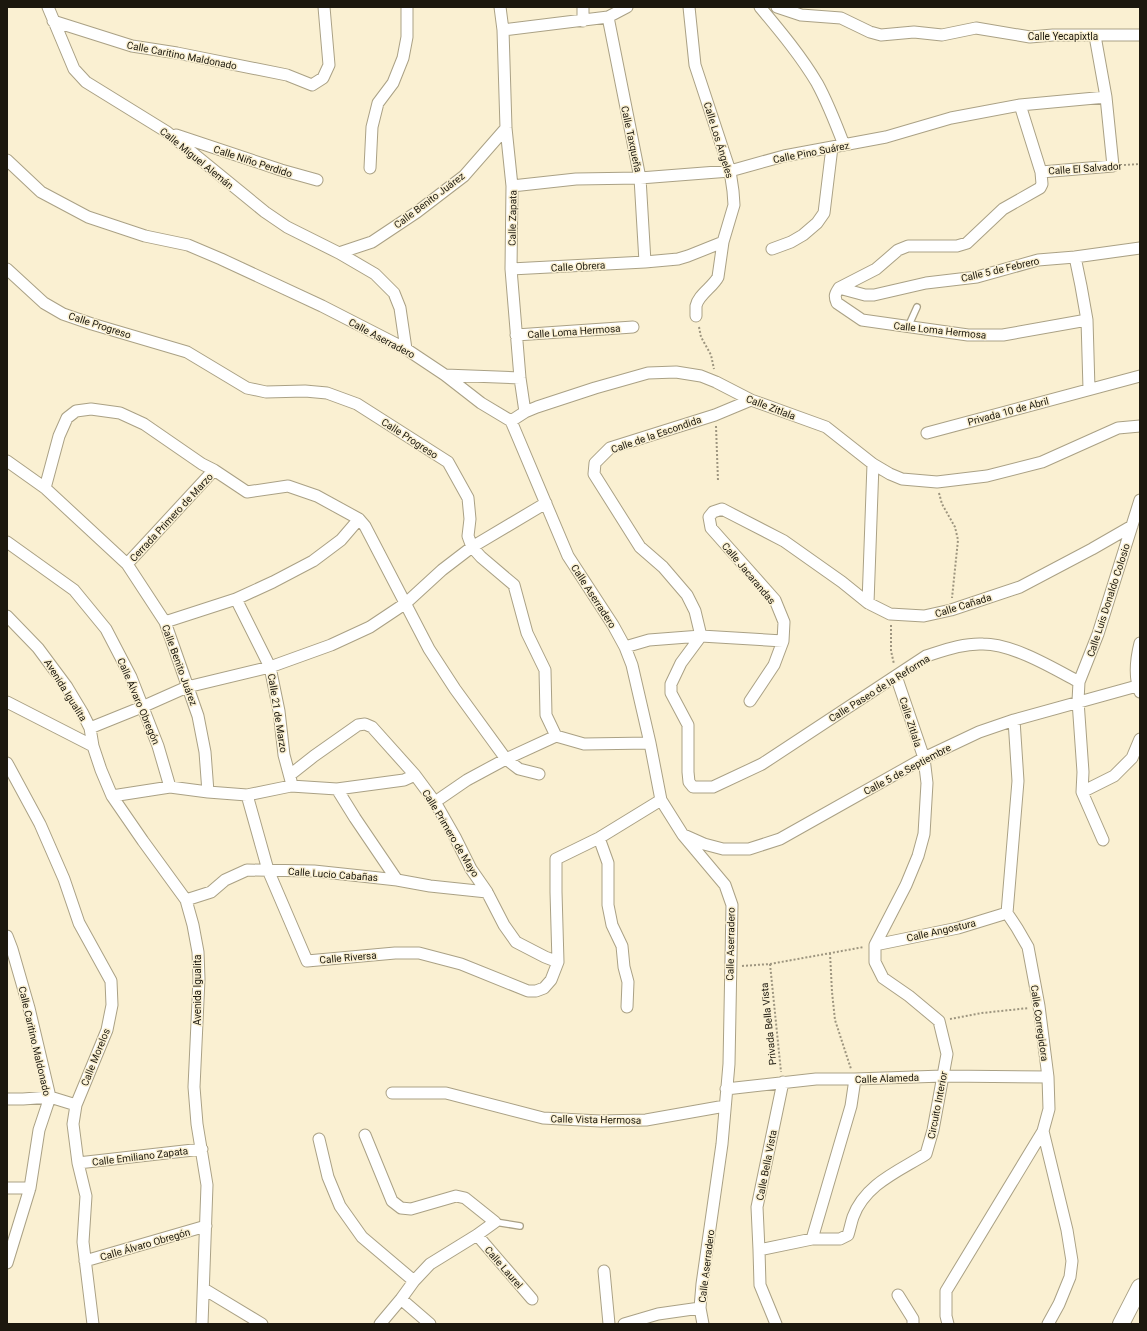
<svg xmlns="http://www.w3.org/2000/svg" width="1147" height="1331" font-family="Roboto,sans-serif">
  <rect width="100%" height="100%" fill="#faf0d2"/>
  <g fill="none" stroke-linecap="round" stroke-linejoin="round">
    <g stroke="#aaa185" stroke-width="8">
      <path id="lane" d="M908,327L917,307
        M495,1222L520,1226"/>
    </g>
    <g stroke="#aaa185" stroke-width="13">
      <path id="street" d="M48,7L74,69L86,82L167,132L265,212L287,227L339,253L375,274L394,293L400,308L406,349
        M500,7L503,30L506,128L512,186L511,269L520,378L525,412L511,421
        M583,7V21
        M689,7L695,65L730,171L733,191L734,205L723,242L718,277C713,287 698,295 696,306C696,309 696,313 696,316
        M760,7C780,31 801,56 817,83C828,103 836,124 844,145
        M777,7L801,15L841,18L870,32L881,35L914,32L942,35L976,28L1030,37L1053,35H1140
        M608,17L640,178L645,262
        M53,21L132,46L177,53L287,75L312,85L323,78L329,65L324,7
        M503,30L608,17L627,7
        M1020,105L1041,172L1042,184L1040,188L1003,209L967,243L957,246H908L898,250L876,269L839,288C835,294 834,296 837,303L862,320L968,335H1003L1087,320
        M176,135L281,170L317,180
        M7,160L41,192L88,217L145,236L188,245L221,259L322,306L406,349L445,375L481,403L511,421L568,556L613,625L625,647L632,665L650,743L661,800L683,835L725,885L732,905L729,1064L722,1144L702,1284L700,1308L703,1324
        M370,168L372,127L378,103L393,83L403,58L407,37V7
        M1041,172L1113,166L1106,97L1095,36
        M512,186L576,179L640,178L730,171L784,156L886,137L951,118L1020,105L1106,97
        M772,249L791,242L803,235L817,223L824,213L832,147
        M339,253L372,242L417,212L464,176L506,128
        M1075,257L1081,286L1087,320L1089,389
        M7,269L44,303L63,314L92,324L187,352L247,388L266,392L305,391L327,393L357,404L448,462L468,498L470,519L468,536L472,547L481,557L514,585L527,633L545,670L546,715L556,736L584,744L650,743
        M511,269L645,262L678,259L688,256L723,242
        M839,288L865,295H874L926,283L977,277L1038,260L1075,257L1140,248
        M516,335L633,327
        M445,375L520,378
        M751,400L715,415L610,448L595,463L594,474L640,547L663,567L687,595L695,611L701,636L681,663L671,684V693L688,725V772L689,782L693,787H713L762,764L926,656C945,650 964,643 983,644C1013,644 1053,668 1079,682
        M525,412L537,407L595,388L648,373L676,372L701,376L716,382L751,400L826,427L873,464L890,474L902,479L937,482L987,476L1042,462L1118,428L1140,426
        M927,433L1140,376
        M7,461L45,488L127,564L165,622L198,716L205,752L208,792
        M45,488L59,436L67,418L76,411L91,409L120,413L144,424L202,464L214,470L247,492L288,486L317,496L359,519L365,526L429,649L455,689L506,759L519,769L539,774
        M7,542L74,590L106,629L131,677L158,746L170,787
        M127,564L214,470
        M236,599L270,667L279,711L284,755L291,781
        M868,603L873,464
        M7,616L38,648L67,687L82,712L90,728L93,746L101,770L112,796L143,841L186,900L193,925L198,952L199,979L194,1087L197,1124L207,1185L202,1324
        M165,622L236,599L273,582L313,561L341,540L359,519
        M625,647L649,640L701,636L783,641
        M1140,692C1134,677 1136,659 1140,643
        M750,701L774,665L783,641L784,622L775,600L711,528L709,517L713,512L722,509L784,541L842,582L868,603L890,614L924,616L951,610L1020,587L1092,549L1132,526
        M7,702L93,746
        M1014,720L1018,781L1007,913L1017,928L1028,947L1039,1006L1048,1077L1049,1109L1043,1131L1067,1230L1072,1261L1070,1277L1059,1304L1048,1324
        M90,728L142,707L187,687L270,667L331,645L370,627L406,603L442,570L472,547L546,503
        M7,763L40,824L64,879L79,923L111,981L112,1005L107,1030L76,1105L73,1124L78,1163L86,1196L83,1242L93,1324
        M290,775L314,756L358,725L365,724L372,727L415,775L435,802L455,837L471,869L487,892L504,925L516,942L545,957L558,962
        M337,789L355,818L397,880
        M1082,792L1083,772L1078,701L1079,682L1098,634L1140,500
        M247,795L268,870L307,961L395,953H419L461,964L528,991H536L544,988L551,980L558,962L556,892V859L599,838L661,800
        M112,796L170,787L208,792L247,795L291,786L337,789L404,780L415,775
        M435,802L467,780L506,759L556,736
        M686,836L704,844L723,849H749L780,839L924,758L979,732L1014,720L1137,686
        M599,838L608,863V905L612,925L622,946L624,967L628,982L627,1007
        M1103,840L1082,792L1114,776L1132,758L1140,739
        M186,900L211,892L225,880L247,870L314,871L361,876L397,880L430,886L487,892
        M7,936L12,949L29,1008L50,1097L39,1130L30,1188L7,1263
        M875,945L958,928L1007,913
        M726,1089L816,1079H855L943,1076L1048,1077
        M392,1093H446L543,1118L600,1121L646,1120L725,1106
        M7,1099H23L50,1097L76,1105
        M365,1135L392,1201L401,1208L411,1209L456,1196L465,1198L495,1222L477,1235L430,1264L414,1281L401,1299L380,1324
        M319,1139L328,1177L340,1206L362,1237L414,1281
        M78,1163L202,1149
        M7,1188H30
        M477,1235L532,1299
        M812,1239L851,1106L855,1079
        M759,1250L757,1207L783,1082
        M85,1261L206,1226
        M604,1271L609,1324
        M204,1289L262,1324
        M898,1295L913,1319V1324
        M401,1299L430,1324
        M624,1324L658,1314L700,1308
        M776,1324L760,1285L759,1250L812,1239H840L848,1235C850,1229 851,1223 853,1217C865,1184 899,1171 926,1154L933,1130L947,1054L939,1021L909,996L883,978L875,962V945L906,885L918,856L924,834L927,783L924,758L896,676
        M948,1324L946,1316V1291L1043,1131"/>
    </g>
    <g stroke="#aaa185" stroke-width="18">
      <path id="secondary" d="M1121,1324L1140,1287"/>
    </g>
    <path stroke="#9d957f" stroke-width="2" stroke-dasharray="2 2" stroke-linecap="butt" d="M1124,165L1140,164
      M699,327L701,337L711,355L714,369
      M716,426L718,481
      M939,493L942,504L955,527L958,540L952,598
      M891,625V651L894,664
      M830,953L832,992L835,1020L851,1069
      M770,964L781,1072
      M742,966L770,964L864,947
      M950,1019L982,1013L1029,1008"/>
    <use href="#lane" stroke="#fff" stroke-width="5.5"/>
    <use href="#street" stroke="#fff" stroke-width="11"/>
    <use href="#secondary" stroke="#fff" stroke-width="16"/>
  </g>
  <g text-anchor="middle" stroke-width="3" stroke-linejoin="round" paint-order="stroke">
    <g font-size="10" fill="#1c180e" stroke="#faf0d2">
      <text x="1063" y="40">Calle Yecapixtla</text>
      <text transform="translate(182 55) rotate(11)" y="4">Calle Caritino Maldonado</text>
      <text transform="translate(632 139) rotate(78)" y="4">Calle Taxqueña</text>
      <text transform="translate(719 140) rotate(73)" y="4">Calle Los Ángeles</text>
      <text transform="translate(811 152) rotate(-11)" y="4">Calle Pino Suárez</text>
      <text transform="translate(197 158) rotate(39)" y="4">Calle Miguel Alemán</text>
      <text transform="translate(253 161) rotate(18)" y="4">Calle Niño Perdido</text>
      <text transform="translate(1085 168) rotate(-4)" y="4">Calle El Salvador</text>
      <text transform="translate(429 200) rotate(-37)" y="4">Calle Benito Juárez</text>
      <text transform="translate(512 218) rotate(-89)" y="4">Calle Zapata</text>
      <text transform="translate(578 266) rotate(-3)" y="4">Calle Obrera</text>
      <text transform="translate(1000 269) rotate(-13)" y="4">Calle 5 de Febrero</text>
      <text transform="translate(100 325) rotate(18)" y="4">Calle Progreso</text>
      <text transform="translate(940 330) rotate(6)" y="4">Calle Loma Hermosa</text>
      <text transform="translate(574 331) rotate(-4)" y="4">Calle Loma Hermosa</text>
      <text transform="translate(382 338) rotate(28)" y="4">Calle Aserradero</text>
      <text transform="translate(771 407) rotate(21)" y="4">Calle Zitlala</text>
      <text transform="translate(1008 411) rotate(-15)" y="4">Privada 10 de Abril</text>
      <text transform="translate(656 434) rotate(-19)" y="4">Calle de la Escondida</text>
      <text transform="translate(410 438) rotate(33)" y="4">Calle Progreso</text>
      <text transform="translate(171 517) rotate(-47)" y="4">Cerrada Primero de Marzo</text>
      <text transform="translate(749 573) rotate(50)" y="4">Calle Jacarandas</text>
      <text transform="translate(594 596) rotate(57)" y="4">Calle Aserradero</text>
      <text transform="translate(1108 600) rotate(-72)" y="4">Calle Luis Donaldo Colosio</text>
      <text transform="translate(963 605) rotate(-17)" y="4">Calle Cañada</text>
      <text transform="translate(180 665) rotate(70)" y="4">Calle Benito Juárez</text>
      <text transform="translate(879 688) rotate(-32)" y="4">Calle Paseo de la Reforma</text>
      <text transform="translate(66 690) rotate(58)" y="4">Avenida Igualita</text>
      <text transform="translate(139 701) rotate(67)" y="4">Calle Álvaro Obregón</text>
      <text transform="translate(278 713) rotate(81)" y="4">Calle 21 de Marzo</text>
      <text transform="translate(911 722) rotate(72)" y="4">Calle Zitlala</text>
      <text transform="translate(907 769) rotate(-28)" y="4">Calle 5 de Septiembre</text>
      <text transform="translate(451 833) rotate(59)" y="4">Calle Primero de Mayo</text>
      <text transform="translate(333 874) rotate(4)" y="4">Calle Lucio Cabañas</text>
      <text transform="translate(941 930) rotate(-13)" y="4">Calle Angostura</text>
      <text transform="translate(730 944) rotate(-89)" y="4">Calle Aserradero</text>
      <text transform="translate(348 957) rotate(-5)" y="4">Calle Riversa</text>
      <text transform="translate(197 990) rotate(-90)" y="4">Avenida Igualita</text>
      <text transform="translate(1040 1023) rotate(82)" y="4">Calle Corregidora</text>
      <text transform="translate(768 1024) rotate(-96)" y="4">Privada Bella Vista</text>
      <text transform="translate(35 1041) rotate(77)" y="4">Calle Caritino Maldonado</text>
      <text transform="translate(95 1057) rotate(-68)" y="4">Calle Morelos</text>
      <text transform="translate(887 1078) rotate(-2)" y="4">Calle Alameda</text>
      <text transform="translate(937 1105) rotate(-79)" y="4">Circuito Interior</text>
      <text transform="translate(596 1119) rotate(1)" y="4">Calle Vista Hermosa</text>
      <text transform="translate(140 1156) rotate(-7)" y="4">Calle Emiliano Zapata</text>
      <text transform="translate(766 1165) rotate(-79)" y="4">Calle Bella Vista</text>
      <text transform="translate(145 1244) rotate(-16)" y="4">Calle Álvaro Obregón</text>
      <text transform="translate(706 1266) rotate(-83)" y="4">Calle Aserradero</text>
      <text transform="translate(504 1267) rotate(49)" y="4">Calle Laurel</text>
    </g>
  </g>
  <rect width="1147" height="1331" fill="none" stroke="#1c180e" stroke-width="16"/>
</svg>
